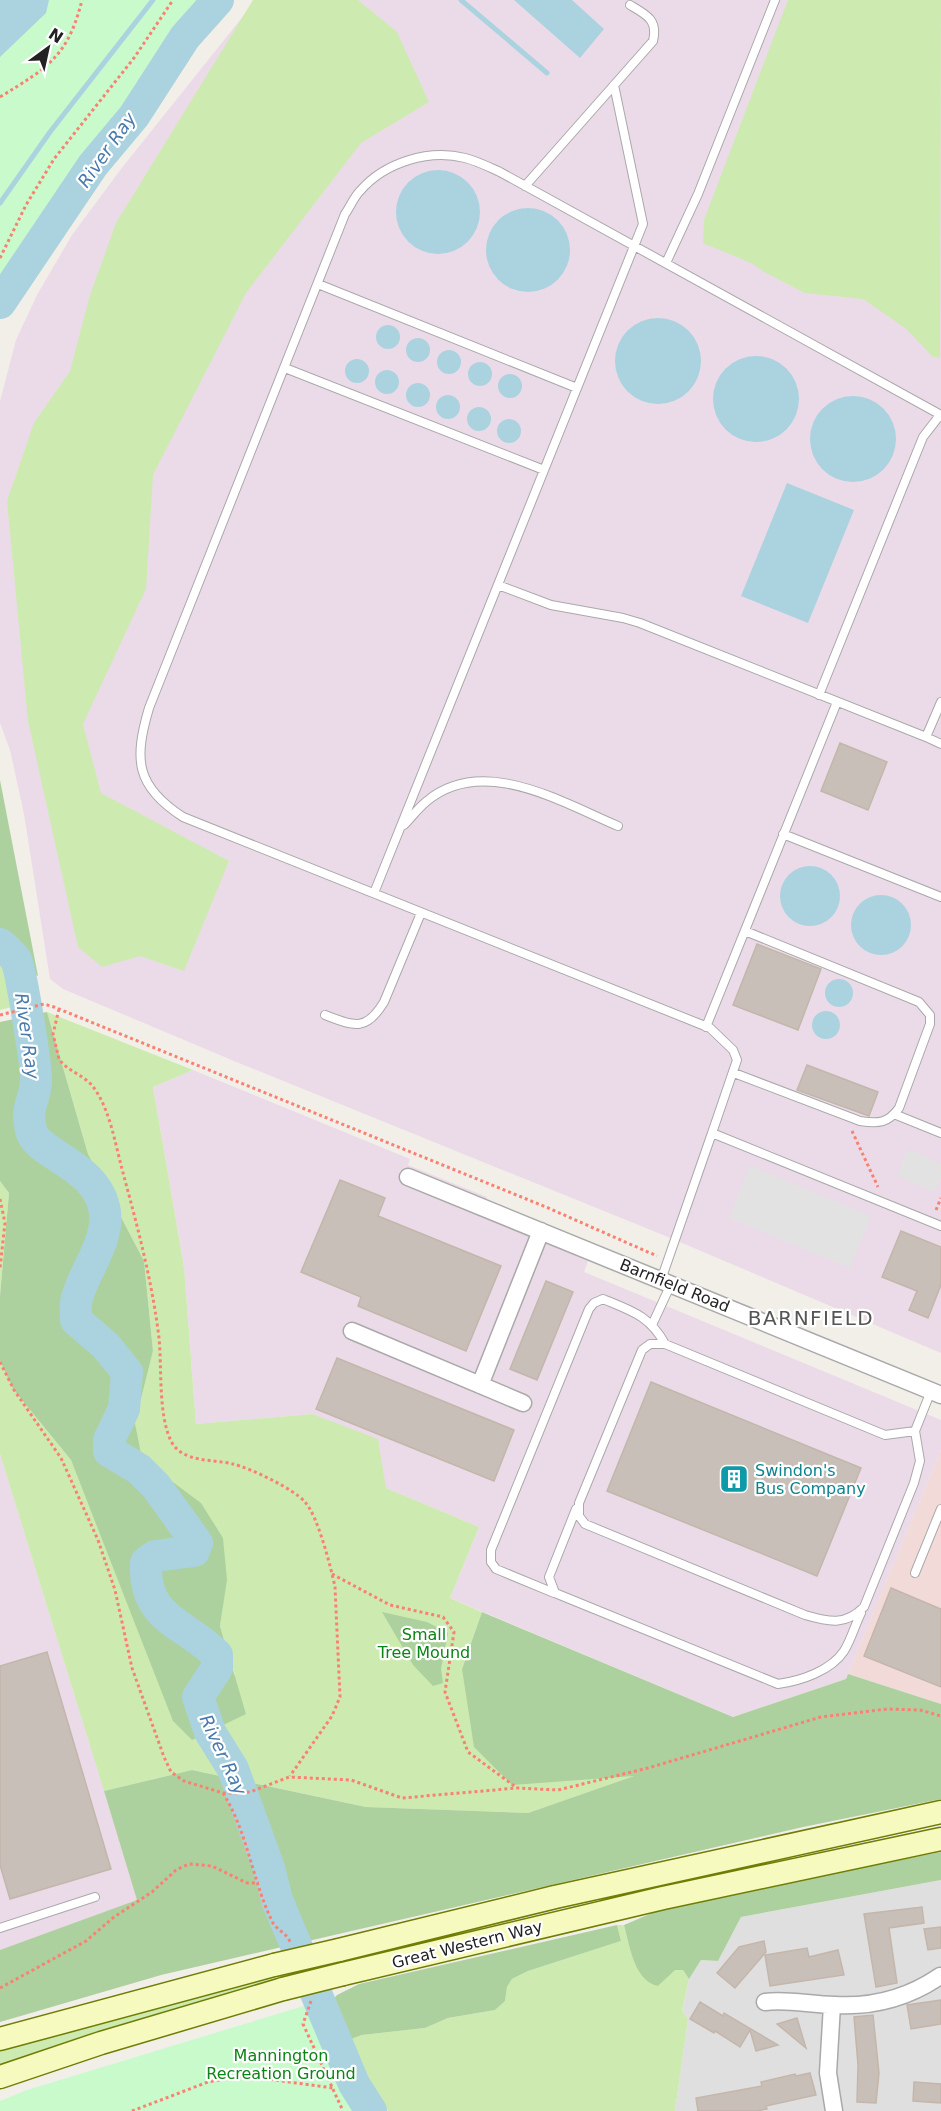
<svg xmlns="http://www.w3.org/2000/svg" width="941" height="2111" font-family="'DejaVu Sans',sans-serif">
  <rect width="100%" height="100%" fill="#f2efe9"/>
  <path fill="#e0dfdf" d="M941,1880V2111H675L688,2019L682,2012L689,1979L701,1960L718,1961L741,1917Z"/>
  <path fill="#f2dad9" d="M941,1450V1704L848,1674Z"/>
  <path fill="#ebdbe8" d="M256,0H941V1353L668,1237L234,1061L63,989L50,979L24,814L10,750L0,723V401L16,340L37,295L72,235L121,169Z
    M193,1070L410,1159L408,1165L487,1197L481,1216L588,1261L584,1272L941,1420V1450L846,1679L733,1717L450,1598L479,1527L386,1488L312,1414L196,1424L184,1267L153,1087Z
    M0,1454L161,1975L0,2022Z"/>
  <path fill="#cdebb0" d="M253,0H358L397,32L429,102L361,143L246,293L153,475L146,589L83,724L101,793L229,861L184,971L140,956L102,967L78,947L28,721L7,501L34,423L70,371L90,295L116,223Z
    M788,0H941L940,358L933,357L905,328L863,299L805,293L766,273L751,263L703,243L704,220Z
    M0,951C16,965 17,985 20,1005L0,1010Z
    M47,1012L193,1070L153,1087L184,1267L196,1424L312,1414L378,1439L386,1488L479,1527L450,1598L482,1612L462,1669L637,1775L528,1813L366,1807L192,1770L104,1791L0,1454V1361L13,1389L71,1460L116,1572L235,1675L220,1626L224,1594L128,1444L138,1442L135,1423L153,1351L144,1261L88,1154Z
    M0,1181L9,1193L0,1296Z
    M617,1925H624L634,1959L658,1986L675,1969L683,1970L689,1979L682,2011L688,2019L675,2111H388L346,2041L362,2035L425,2028L448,2018L495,2010L505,2001L507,1987L512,1979L528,1971L621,1941Z
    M277,1974L278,1980L0,2067V2050Z"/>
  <path fill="#add19e" d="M0,780L38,976L32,973L0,936Z
    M47,1012L88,1154L144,1261L153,1351L135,1423L142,1459L201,1503L223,1538L227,1580L220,1626L246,1714L192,1740L173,1721L71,1460L13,1389L0,1361V1296L9,1193L0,1181V1022Z
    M382,1612L427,1622L448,1633L441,1669L443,1683L433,1686L413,1665Z
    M482,1612L733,1717L846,1679L848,1674L941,1704V1799L803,1827L161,1975L0,2022V1950L137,1900L104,1791L192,1770L366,1807L528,1813L634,1776L512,1785L474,1747L462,1669Z
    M941,1852V1880L741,1917L718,1961L701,1960L689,1979L683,1970H675L658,1986C634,1981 630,1946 624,1925L673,1904Z
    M617,1925L621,1941L528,1971L512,1979L507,1987L505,2001L495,2010L448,2018L425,2028L362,2035L346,2041L330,2003L337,1995L359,1984Z"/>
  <path fill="#c8facc" d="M0,0H201L100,142L42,216L0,279Z
    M307,2005L353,2111H0V2101L27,2090Z"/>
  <path fill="#e2e2e2" d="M908,1149L941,1164V1178L935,1192L897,1176Z
    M750,1166L871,1216L850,1268L729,1218Z"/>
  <path fill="#aad3df" d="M0,0H49L46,13L0,57Z
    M514,0H572L604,29L580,58Z
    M396 212a42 42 0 1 1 84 0a42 42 0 1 1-84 0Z
    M486 250a42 42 0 1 1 84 0a42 42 0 1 1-84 0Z
    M615 361a43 43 0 1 1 86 0a43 43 0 1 1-86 0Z
    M376 337a12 12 0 1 1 24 0a12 12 0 1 1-24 0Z
    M406 350a12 12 0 1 1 24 0a12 12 0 1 1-24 0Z
    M437 362a12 12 0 1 1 24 0a12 12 0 1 1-24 0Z
    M713 399a43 43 0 1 1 86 0a43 43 0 1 1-86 0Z
    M345 371a12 12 0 1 1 24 0a12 12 0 1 1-24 0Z
    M468 374a12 12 0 1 1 24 0a12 12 0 1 1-24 0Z
    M375 382a12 12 0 1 1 24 0a12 12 0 1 1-24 0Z
    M498 386a12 12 0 1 1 24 0a12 12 0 1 1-24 0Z
    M406 395a12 12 0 1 1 24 0a12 12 0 1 1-24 0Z
    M436 407a12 12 0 1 1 24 0a12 12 0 1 1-24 0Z
    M810 439a43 43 0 1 1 86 0a43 43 0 1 1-86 0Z
    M467 419a12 12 0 1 1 24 0a12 12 0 1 1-24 0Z
    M497 431a12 12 0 1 1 24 0a12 12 0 1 1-24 0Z
    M787,483L854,510L808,623L741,596Z
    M780 896a30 30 0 1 1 60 0a30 30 0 1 1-60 0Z
    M851 925a30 30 0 1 1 60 0a30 30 0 1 1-60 0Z
    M825 993a14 14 0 1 1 28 0a14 14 0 1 1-28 0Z
    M812 1025a14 14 0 1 1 28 0a14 14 0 1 1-28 0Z"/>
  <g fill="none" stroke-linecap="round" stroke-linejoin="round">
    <path stroke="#aad3df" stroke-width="5" d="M461,0L547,73
      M0,203L50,132L153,0"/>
    <path stroke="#aad3df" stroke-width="32" d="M0,303L93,165L134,116L185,37L218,0
      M0,944C5,948 12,954 16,960C21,970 37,1069 36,1081C35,1102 25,1106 31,1130C37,1156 98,1164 105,1212C109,1243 82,1273 76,1302C75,1308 76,1315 76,1320L106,1346L127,1372L124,1409L109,1440V1451L139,1469L156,1486L197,1543L194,1551L155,1556L146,1563C143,1620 186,1623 217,1655V1668L198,1697L210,1732L233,1769L269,1868L277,1900L354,2084L371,2111"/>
  </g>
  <path fill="#c7bfb8" stroke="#c4b6ab" stroke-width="1.5" d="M840,743L887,762L868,810L821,791Z
    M757,944L821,969L798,1030L733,1005Z
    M807,1065L878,1092L869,1116L797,1090Z
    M340,1180L385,1198L378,1216L501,1266L466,1351L358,1306L361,1297L301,1272Z
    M901,1231L941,1247V1285L928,1318L909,1310L917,1291L882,1277Z
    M546,1281L573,1292L537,1380L510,1369Z
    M337,1358L514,1430L494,1481L316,1409Z
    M651,1382L861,1468L817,1576L607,1491Z
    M891,1588L941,1609V1687L864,1656Z
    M47,1652L111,1869L10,1899L0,1865V1666Z
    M922,1907L924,1923L889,1928L897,1983L876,1987L864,1914Z
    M941,1927V1948L928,1950L924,1929Z
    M764,1941L766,1952L735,1988L717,1973L739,1947Z
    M807,1948L809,1957L838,1950L844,1975L770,1986L765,1955Z
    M941,2000V2024L911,2029L907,2005Z
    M700,2002L723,2016L724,2013L778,2045L756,2051L750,2030L740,2047L715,2031L714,2033L690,2019Z
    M873,2015L879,2073L876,2103L857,2102L858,2065L854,2017Z
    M797,2018L806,2048L777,2024Z
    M810,2073L816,2095L766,2106L767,2109L757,2111H698L696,2098L762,2086L761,2082L795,2074L796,2076Z
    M914,2082L941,2084V2103L913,2101Z"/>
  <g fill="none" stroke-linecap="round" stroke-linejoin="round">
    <g stroke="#a9a9a9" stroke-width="10">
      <path id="lane" d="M525,186L653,41C658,20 647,15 630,5
        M666,263L698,194L775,0
        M318,284L577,388
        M285,368L544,470
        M941,415L500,172C489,167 477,161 465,158C429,149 385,162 360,191C354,197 350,207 345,214L149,708C134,759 135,786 183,817L710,1028L733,1050L737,1060L712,1133L941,1226
        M498,585L551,605L623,618L640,623L926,737
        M819,695L923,437L940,415L941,417
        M941,702L926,737L941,744
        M404,825C412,817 418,808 427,801C483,754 563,803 618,826
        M783,834L941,897
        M374,893L643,224L614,85
        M325,1015C354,1026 366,1032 384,1002L421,913
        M706,1027L837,702
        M734,1073L860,1121C879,1124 888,1123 899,1108L930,1024V1015L919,1002L745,931
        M894,1114L941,1133
        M661,1280L712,1133
        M652,1325L671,1284
        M915,1431L885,1435L665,1344H650L642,1350L579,1503V1516L585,1524L805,1615C829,1622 845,1626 864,1607L914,1483L920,1461L915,1431L931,1391
        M576,1509L549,1577L555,1593L778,1684C800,1681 831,1671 844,1651C851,1640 855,1625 861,1613
        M915,1573L941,1509
        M554,1593L496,1569L491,1562V1550L589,1309L594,1303L603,1299C632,1311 650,1316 665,1344
        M0,1928L95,1897"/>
    </g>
    <g stroke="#a9a9a9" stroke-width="19">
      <path id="street" d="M408,1177L941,1395
        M352,1331L523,1403
        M480,1385L541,1231
        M765,2002C789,1999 811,2005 835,2005C873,2007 908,1998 940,1976
        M832,2005L828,2073L834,2111"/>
    </g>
    <g stroke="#707d05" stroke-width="25">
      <path id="secondary" d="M339,1950L555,1897L941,1812
        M343,1974L663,1898L941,1839
        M0,2039L274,1965
        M0,2077L101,2043L283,1989"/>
    </g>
    <path stroke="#fa8072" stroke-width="3" stroke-dasharray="3 3" stroke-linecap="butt" d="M0,97C47,68 68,57 82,0
      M0,258L26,205L54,159L134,58L173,0
      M59,1009L53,1034L59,1059C68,1072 85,1075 94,1088C110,1110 115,1143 122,1169C137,1225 152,1280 159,1338C162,1368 158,1414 171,1441C182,1463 213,1459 233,1464C250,1468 294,1489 305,1502C318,1516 331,1568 335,1587L340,1697L332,1716L290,1776
      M0,1015L44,1004L54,1007L546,1207L657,1256
      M852,1131L878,1187
      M0,1199L5,1223L0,1268
      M936,1210L941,1198
      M0,1362L14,1390L61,1458L98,1540L115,1590L132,1668L164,1757L171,1772L184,1781L223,1793H235L250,1792L289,1777L351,1780L402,1798L517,1788L558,1790L648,1768L821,1717L887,1709L920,1710L941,1716
      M332,1574L390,1605L443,1617L454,1632L445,1692L468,1752L517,1788
      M223,1793C248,1833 252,1880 272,1921C276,1930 287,1933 290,1942
      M0,1988L86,1941L114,1917L152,1892L176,1870L189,1864L212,1866L247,1883H259
      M311,2001L303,2024L343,2111
      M132,2111L208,2082L245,2076L333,2088"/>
    <use href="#lane" stroke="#fff" stroke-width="8"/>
    <use href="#street" stroke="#fff" stroke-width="16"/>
    <use href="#secondary" stroke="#f7fabf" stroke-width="22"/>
    <g stroke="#707d05" stroke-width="25" stroke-linecap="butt">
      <path id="secondary-bridge" d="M274,1965L339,1950
        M283,1989L343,1974"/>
    </g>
    <use href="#secondary-bridge" stroke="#f7fabf" stroke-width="22"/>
  </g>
  <defs>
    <g id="building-square" transform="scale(1.5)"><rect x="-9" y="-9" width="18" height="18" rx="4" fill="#0f9aa8" stroke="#fff"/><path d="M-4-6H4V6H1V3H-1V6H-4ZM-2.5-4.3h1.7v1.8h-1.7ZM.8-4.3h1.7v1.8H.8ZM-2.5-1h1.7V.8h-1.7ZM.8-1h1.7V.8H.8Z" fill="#fff"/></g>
  </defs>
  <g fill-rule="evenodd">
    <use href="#building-square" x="734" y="1479"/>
  </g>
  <g text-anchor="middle" stroke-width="4.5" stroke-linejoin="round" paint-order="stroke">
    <g font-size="16" fill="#222" stroke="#fff">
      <text transform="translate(675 1285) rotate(22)" y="6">Barnfield Road</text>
      <text transform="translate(467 1944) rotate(-14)" y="6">Great Western Way</text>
    </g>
    <g font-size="16" fill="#0d838f" stroke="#fff" text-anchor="start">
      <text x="755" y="1476">Swindon's<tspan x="755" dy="18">Bus Company</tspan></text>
    </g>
    <g font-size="16" fill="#0c8416" stroke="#fff">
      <text x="424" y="1640">Small<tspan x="424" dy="18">Tree Mound</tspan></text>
      <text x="281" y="2061">Mannington<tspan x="281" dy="18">Recreation Ground</tspan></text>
    </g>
    <g font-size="18" font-style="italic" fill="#4a7aab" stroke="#fff">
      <text transform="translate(107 150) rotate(-55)" y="6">River Ray</text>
      <text transform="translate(27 1036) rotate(82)" y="6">River Ray</text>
      <text transform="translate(223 1755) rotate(65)" y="6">River Ray</text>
    </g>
    <g font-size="20" letter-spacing="1.5" fill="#555" stroke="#fff">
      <text x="811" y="1325">BARNFIELD</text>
    </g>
  </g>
  <g transform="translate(48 48) rotate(33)" stroke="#ffffff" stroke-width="4.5" paint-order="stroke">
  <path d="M0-4.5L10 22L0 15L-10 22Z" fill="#222222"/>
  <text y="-9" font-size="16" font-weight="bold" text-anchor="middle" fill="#222222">N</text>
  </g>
</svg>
